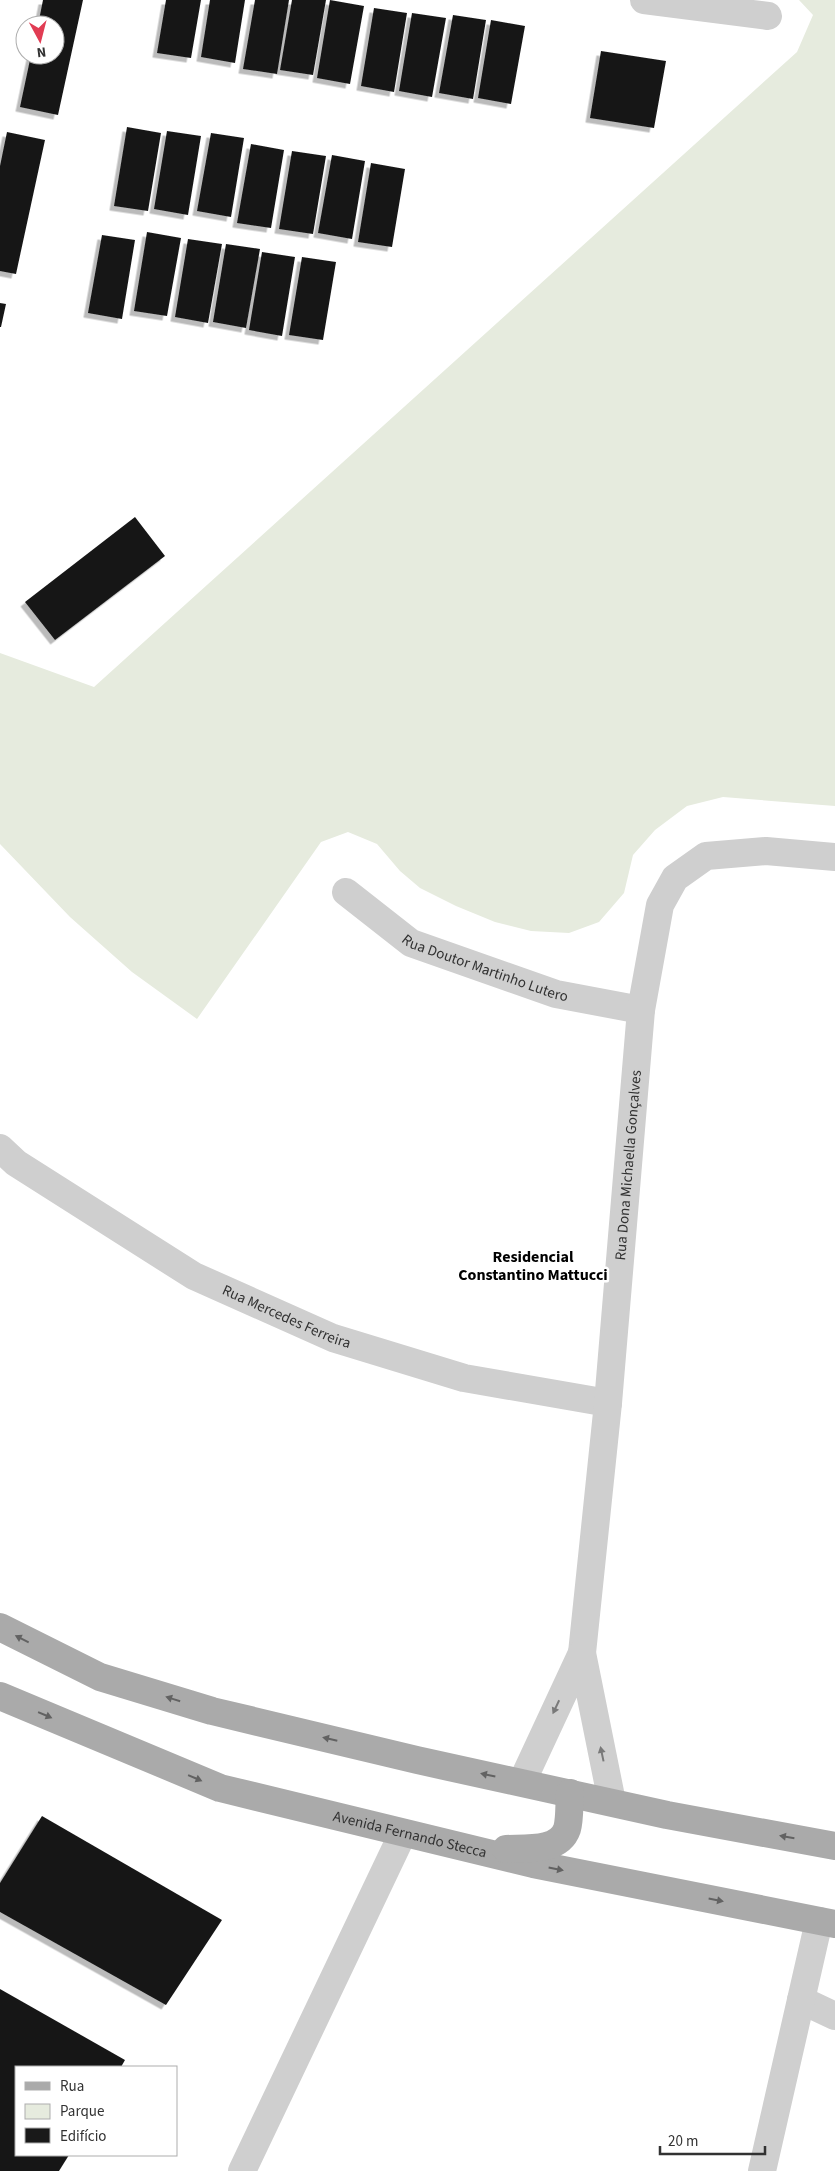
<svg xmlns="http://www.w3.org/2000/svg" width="835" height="2171" font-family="'Source Sans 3',sans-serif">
  <defs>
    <filter id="shadow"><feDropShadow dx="-4.5" dy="4.5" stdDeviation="0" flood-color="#0004"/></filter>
  </defs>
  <rect width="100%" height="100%" fill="#fff"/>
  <path fill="#e6ebde" d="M799,0H835V806L723,797L687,806L655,830L633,855L624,893L599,922L569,933L531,931L495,922L456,906L420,888L400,871L377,844L348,832L321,842L197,1019L132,972L70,917L0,844V653L94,687L797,52L813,15Z"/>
  <path fill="#191919" filter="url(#shadow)" d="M43,0H83L58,115L20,107L31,55H55V25H38Z
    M166,0H201L191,58L157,53Z
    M210,0H245L235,63L201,57Z
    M255,0H289L277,74L243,69Z
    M292,0H326L313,75L280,70Z
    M330,0L364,6L350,84L317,78Z
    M374,8L407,13L394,92L361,86Z
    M412,13L446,18L432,97L399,91Z
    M453,15L486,20L473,99L439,93Z
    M491,20L525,26L511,104L478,98Z
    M601,51L666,61L654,128L590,118Z
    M127,127L161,133L148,211L114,206Z
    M167,131L201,136L188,215L154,209Z
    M7,132L45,140L16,274L0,271V166Z
    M211,133L244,138L231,217L197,211Z
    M251,144L284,150L271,228L237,223Z
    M292,151L326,156L313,234L279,229Z
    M332,155L365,161L352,239L318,233Z
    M371,163L405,169L392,247L358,242Z
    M147,232L181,238L167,316L134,311Z
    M102,235L135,240L122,319L88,313Z
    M188,239L222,244L208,323L175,317Z
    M226,244L260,249L246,328L213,322Z
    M262,252L295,257L282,336L249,330Z
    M302,257L336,262L323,340L289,335Z
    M0,303L6,304L1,327H0Z
    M135,517L165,556L55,640L25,602Z
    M42,1816L222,1920L166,2005L0,1912V1883Z
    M0,1989L125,2060L121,2067H16V2155H69L59,2171H0Z"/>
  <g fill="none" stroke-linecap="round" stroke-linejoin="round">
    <g stroke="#cfcfcf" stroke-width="28">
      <path d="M644,0L768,16"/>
      <path id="s1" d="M346,892L411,943L556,994L641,1010"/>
      <path id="s2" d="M0,1148L16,1163L194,1276L333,1338L464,1378L608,1403"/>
      <path id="s3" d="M582,1653L608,1403L641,1010L660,905L675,878L706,856L766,851L835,857"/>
      <path d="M522,1782L582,1653L612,1802"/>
      <path d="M801,2000L835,2016"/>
      <path d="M242,2171L403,1833"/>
      <path d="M762,2171L819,1921"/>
    </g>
    <g stroke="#aaa" stroke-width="28">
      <path d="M0,1627L100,1677L212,1711L417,1760L667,1815L835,1846"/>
      <path id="s4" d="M0,1696L220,1788L533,1864L835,1924"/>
      <path d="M506,1849C525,1848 559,1852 567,1829C570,1819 569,1804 570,1793"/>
    </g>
  </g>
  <defs><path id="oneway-solid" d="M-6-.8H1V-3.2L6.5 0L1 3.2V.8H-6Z" transform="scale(1.25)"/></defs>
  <g fill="#626262">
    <use href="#oneway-solid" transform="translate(22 1639) rotate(-153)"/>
    <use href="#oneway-solid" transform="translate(173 1699) rotate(-163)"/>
    <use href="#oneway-solid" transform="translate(45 1715) rotate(23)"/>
    <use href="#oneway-solid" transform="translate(330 1739) rotate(-167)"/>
    <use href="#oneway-solid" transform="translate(488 1775) rotate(-168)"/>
    <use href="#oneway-solid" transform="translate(195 1778) rotate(23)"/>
    <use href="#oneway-solid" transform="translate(787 1837) rotate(-170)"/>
    <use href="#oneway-solid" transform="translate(556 1869) rotate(11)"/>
    <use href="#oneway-solid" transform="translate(716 1900) rotate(11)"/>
  </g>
  <g fill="#797979">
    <use href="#oneway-solid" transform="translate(556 1707) rotate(115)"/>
    <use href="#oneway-solid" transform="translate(602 1754) rotate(-102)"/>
  </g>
  <g text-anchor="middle" stroke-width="5" stroke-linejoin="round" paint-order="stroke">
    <g font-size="15" fill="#323232" stroke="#fff">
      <text dy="5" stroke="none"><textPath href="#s1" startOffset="161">Rua Doutor Martinho Lutero</textPath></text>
      <text dy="5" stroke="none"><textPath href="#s3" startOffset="490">Rua Dona Michaella Gonçalves</textPath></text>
      <text dy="5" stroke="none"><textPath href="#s2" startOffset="334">Rua Mercedes Ferreira</textPath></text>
      <text dy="5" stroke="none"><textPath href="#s4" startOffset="434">Avenida Fernando Stecca</textPath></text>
    </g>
    <g font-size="16" font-weight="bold" fill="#000" stroke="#fff">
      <text x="533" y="1262">Residencial<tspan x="533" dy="18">Constantino Mattucci</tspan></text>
    </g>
  </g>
  <rect x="15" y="2066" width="162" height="90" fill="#ffffff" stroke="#adadad"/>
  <rect x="25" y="2082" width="25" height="8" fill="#aaaaaa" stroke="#adadad"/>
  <text x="60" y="2091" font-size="15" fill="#323232">Rua</text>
  <rect x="25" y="2104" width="25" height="15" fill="#e6ebde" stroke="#adadad"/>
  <text x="60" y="2116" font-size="15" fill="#323232">Parque</text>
  <rect x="25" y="2128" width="25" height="15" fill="#191919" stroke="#adadad"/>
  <text x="60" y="2141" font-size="15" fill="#323232">Edifício</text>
  <g transform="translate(40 40) rotate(173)"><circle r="24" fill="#ffffff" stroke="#adadad"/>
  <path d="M0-4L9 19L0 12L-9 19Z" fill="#e13c53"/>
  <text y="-8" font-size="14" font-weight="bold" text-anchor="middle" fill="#323232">N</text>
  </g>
  <path d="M660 2146v8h105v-8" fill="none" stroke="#323232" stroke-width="2.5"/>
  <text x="668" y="2146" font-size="15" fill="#323232" stroke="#ffffff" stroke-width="4" paint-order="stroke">20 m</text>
</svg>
